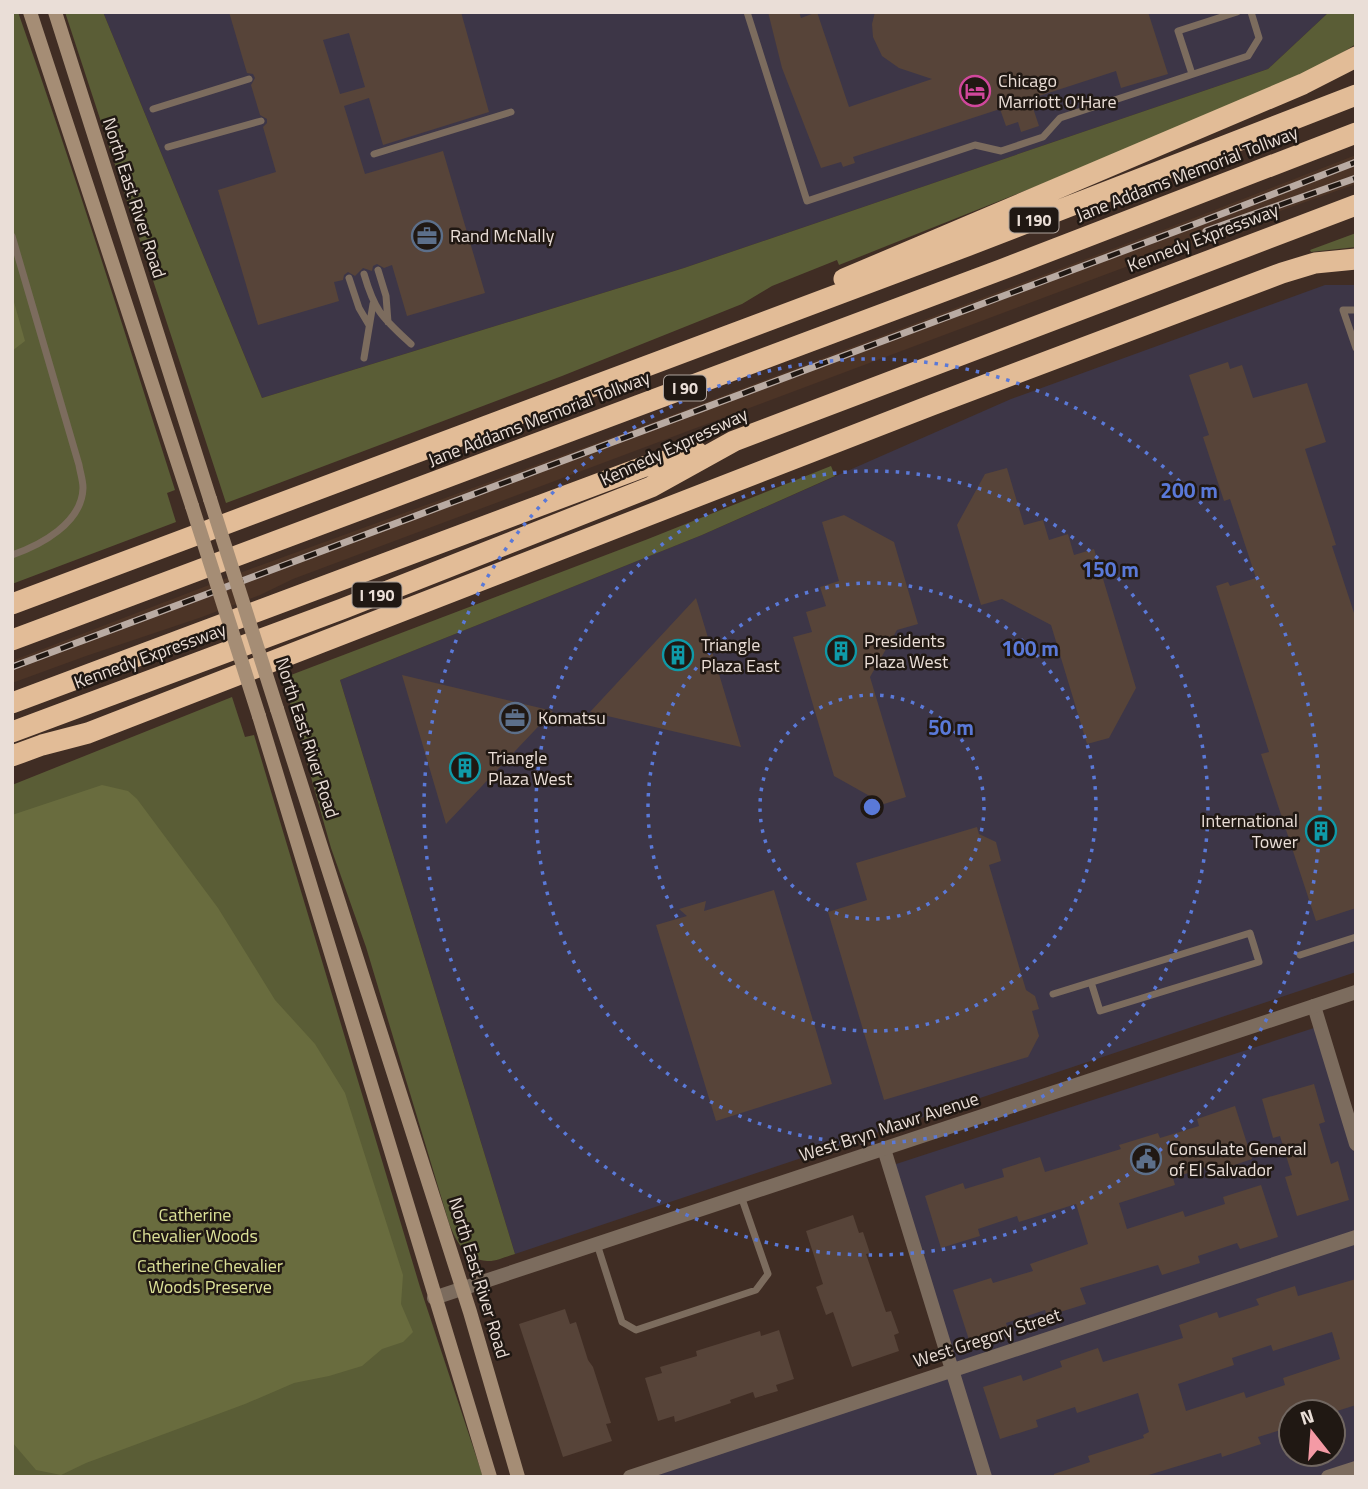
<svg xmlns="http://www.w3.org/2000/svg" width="1368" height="1489" font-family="'Titillium Web',sans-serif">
  <rect width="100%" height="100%" fill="#402d24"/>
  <path fill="#3d3647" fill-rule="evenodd" d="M103,12H1329L1268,69L684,268L262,398Z
    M1325,285H1356V972L515,1254L340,680L702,535L1011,399Z
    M1314,1028L1356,1158V1465L1321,1477H633L954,1371L890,1166ZM1291,1412H1333V1454H1291Z"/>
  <path fill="#4c3426" d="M1356,155V184L1179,247L293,579L260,595L202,617L86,656L12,683V661L253,568L624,433L1171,227Z"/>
  <path fill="#5a5d36" d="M12,12H18C74,170 124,330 175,490L167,493L176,522L12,584Z
    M65,12H103L262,398L684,268L1268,69L1329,12H1356V44L1320,67L1042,184L839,265L837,260L772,286L742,304L562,376L226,503Z
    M1356,233V247L1311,252L1310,250Z
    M831,466L835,476L702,535L340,680L515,1254C507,1256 495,1262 487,1261C466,1260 455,1240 449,1223L366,947L331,848L283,678L648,539Z
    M232,697L245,737L254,735L420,1287L483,1477H12V785Z"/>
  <path fill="#696c3e" d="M12,295L25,341L12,351Z
    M102,785L128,791L137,799L218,908L275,1000L315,1044L345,1093L403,1275L401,1304L413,1332L403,1342L382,1349L362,1366L329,1376L294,1383L245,1404L86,1463L61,1475L36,1470L12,1442V815Z"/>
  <path fill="#574439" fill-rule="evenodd" d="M229,12H461L489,112L383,145L369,98L344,106L365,174L443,151L485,293L407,316L392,265L384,268L377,264L373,266L372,271L363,268L355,276L348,272L344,275L343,280L334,282L339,301L258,325L218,190L276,172L263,127L267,123V119L260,115L251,85L255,78L253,74L247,73ZM349,33L365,87L340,94L323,40Z
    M768,12H799L801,18L817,12L849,107L932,79L899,68L882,56L873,37L872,24L875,12H1148L1168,74L1121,88L1116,71L1030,99L1039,126L1021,132L1018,122L1006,126L1000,109L853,157L855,163L843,167L841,162L821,168L782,68Z
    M1228,362L1230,369L1242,365L1253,398L1307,383L1326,442L1305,449L1336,545L1332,546L1356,619V908L1316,921L1261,754L1269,752L1216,586L1228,582L1230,586L1256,578L1230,499L1224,501L1203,437L1209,435L1189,375Z
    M1007,468L1024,525L1043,520L1049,540L1068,534L1074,555L1094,549L1136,688L1109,738L1087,744L1051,625L1002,599L981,605L957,525L985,474Z
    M844,515L894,542L918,624L897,630L870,677L906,797L884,804L834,776L793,637L812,632L806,612L826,606L820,587L839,581L822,522Z
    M696,598L741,747L590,712Z
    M402,675L553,711L446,824Z
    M977,827L979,834L996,842L1001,861L989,865L1026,990L1035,996L1039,1009L1032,1011L1039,1036L1028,1057L884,1100L828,912L867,900L856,863Z
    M774,890L832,1084L716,1121L656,925L687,916L679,909L706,901L704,911Z
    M1314,1084L1325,1122L1319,1124L1331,1164L1338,1161L1349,1200L1297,1216L1285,1177L1292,1175L1280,1136L1273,1138L1262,1099Z
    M1235,1106L1252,1159L1214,1172L1212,1165L1173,1178L1175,1185L1119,1203L1127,1229L1183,1211L1185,1217L1225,1204L1223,1197L1261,1185L1278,1237L1240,1249L1237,1243L1198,1256L1200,1263L1162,1275L1158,1265L1080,1288L1086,1304L1047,1316L1045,1310L1006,1323L1008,1330L970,1343L953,1290L991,1278L993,1283L1033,1271L1030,1264L1088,1244L1076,1204L1019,1222L1017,1216L978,1229L980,1236L941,1248L925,1196L963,1183L965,1189L1004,1177L1002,1169L1040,1157L1045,1172L1121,1149L1119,1145L1158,1133L1160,1138L1199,1126L1197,1119Z
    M853,1215L859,1233L863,1232L870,1253L866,1254L886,1312L891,1311L899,1333L894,1335L899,1351L852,1367L833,1312L826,1315L816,1287L823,1284L806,1231Z
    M1356,1279V1405L1334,1412H1291V1427L1258,1437L1261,1444L1222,1457L1221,1453L1142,1477H1054V1474L1090,1462L1088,1456L1144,1438L1143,1435L1149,1432L1138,1393L1077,1413L1075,1407L1036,1420L1038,1427L1000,1439L983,1387L1021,1375L1023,1381L1062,1367L1060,1361L1098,1348L1103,1362L1183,1338L1179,1325L1217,1312L1219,1318L1259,1305L1256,1299L1295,1286L1298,1296ZM1332,1332L1340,1359L1283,1378L1285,1385L1246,1398L1244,1392L1186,1411L1178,1384L1234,1365L1232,1358L1271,1345L1273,1351Z
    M565,1309L570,1324L576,1322L588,1360L593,1367L611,1423L606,1424L612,1441L563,1457L519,1324Z
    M779,1330L794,1379L776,1385L778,1391L755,1398L753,1392L730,1400L731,1403L675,1422L674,1416L658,1421L645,1378L662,1373L660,1367L697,1356L696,1351L760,1331L761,1336Z"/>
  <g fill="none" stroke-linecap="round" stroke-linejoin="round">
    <path stroke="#7c6c5e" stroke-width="7" d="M747,12L807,201L975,145L1001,151L1043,137L1060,118L1248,56L1259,38L1251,12
      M1192,74L1178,31L1237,12
      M153,109L249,79
      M168,147L261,121
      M374,154L511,112
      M12,236L79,465C80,472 83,480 83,488C82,523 41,545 12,555
      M378,270L386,296L388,322
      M364,274C375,312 382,317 411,344
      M349,278L359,308L369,325
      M1356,310H1343L1356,348
      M364,358L373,304
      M1300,955L1356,937
      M1053,994C1119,974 1185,953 1250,933L1259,962L1100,1011L1091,982
      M597,1244L622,1322L636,1330L756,1290L768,1274L741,1196"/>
    <path stroke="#7c6c5e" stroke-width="14" d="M1314,1006L1356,1144
      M884,1149L985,1477
      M630,1477L1356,1237
      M1328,1477L1356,1468"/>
    <path stroke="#7c6c5e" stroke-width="14" d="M434,1298L1356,992"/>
    <path stroke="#a58d75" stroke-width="14" d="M30,12L192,506
      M55,12L210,499
      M277,709L470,1312L518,1477
      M259,716L490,1477"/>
    <path stroke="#e2bc97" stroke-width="21" d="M844,279L1303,84L1356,57
      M12,604L967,246L1356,95
      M12,640L1003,269L1356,133
      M12,703L643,467L697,452
      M12,732L342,609L651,487L734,441L1356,205
      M12,756L42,745L88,733L932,405L1282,273L1315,263L1356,259"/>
    <g stroke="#b9aba3" stroke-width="7">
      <path id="rail" d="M1206,231L1356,178
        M12,667L1198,223L1356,162"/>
    </g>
    <use href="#rail" stroke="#201813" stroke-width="4.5" stroke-dasharray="13" stroke-linecap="butt"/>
    <path stroke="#a58d75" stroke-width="14" d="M210,499L277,709
      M192,506L259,716"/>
  </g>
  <g fill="none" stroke="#5a79d8" stroke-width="3.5" stroke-dasharray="3.5 7">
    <circle cx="872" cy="807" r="112"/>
    <circle cx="872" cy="807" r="224"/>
    <circle cx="872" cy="807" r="336"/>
    <circle cx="872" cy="807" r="448"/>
  </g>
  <defs>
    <g id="hotel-ring" transform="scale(1.575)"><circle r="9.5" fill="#201813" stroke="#d1479c" stroke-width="1.5"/><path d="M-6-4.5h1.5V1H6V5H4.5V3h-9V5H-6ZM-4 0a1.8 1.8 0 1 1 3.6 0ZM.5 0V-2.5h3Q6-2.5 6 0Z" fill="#d1479c"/></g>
    <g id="office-ring" transform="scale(1.575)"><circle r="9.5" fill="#201813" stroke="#5c6f8a" stroke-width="1.5"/><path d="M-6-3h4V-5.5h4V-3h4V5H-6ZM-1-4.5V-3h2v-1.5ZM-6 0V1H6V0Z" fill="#5c6f8a"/></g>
    <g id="building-ring" transform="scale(1.575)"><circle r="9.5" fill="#201813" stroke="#0f9aa8" stroke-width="1.5"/><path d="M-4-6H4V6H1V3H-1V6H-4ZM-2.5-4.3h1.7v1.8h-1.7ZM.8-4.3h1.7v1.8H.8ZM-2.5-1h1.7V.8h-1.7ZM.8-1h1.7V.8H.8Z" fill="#0f9aa8"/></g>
    <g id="civic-ring" transform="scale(1.575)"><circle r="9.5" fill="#201813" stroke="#5c6f8a" stroke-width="1.5"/><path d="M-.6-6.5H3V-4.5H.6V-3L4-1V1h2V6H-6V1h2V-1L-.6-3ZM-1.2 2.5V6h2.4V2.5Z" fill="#5c6f8a"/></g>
  </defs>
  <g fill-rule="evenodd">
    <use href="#hotel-ring" x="975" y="91"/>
    <use href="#office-ring" x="427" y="236"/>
    <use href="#building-ring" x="841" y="651"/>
    <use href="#building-ring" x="678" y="655"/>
    <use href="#office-ring" x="515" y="718"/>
    <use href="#building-ring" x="465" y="768"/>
    <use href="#building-ring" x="1321" y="831"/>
    <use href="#civic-ring" x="1146" y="1159"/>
  </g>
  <g text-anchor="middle" stroke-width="5" stroke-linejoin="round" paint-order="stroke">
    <g fill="#201813" stroke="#ada39c" stroke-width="2">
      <rect x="1009.5" y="207.5" width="49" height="25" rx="5"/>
      <rect x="664" y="375.5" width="42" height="25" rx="5"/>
      <rect x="352.5" y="582.5" width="49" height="25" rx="5"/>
    </g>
    <g font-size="16" font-weight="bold" fill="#eaded7">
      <text x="1034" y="226">I 190</text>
      <text x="685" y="394">I 90</text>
      <text x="377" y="601">I 190</text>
    </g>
    <g font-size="18" fill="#eaded7" stroke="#201813" text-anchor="start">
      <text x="998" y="87">Chicago<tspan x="998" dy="21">Marriott O'Hare</tspan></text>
      <text x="450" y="242">Rand McNally</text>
      <text x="864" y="647">Presidents<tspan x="864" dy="21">Plaza West</tspan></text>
      <text x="701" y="651">Triangle<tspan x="701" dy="21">Plaza East</tspan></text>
      <text x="538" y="724">Komatsu</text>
      <text x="488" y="764">Triangle<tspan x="488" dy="21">Plaza West</tspan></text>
      <text x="1298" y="827" text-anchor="end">International<tspan x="1298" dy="21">Tower</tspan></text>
      <text x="1169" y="1155">Consulate General<tspan x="1169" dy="21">of El Salvador</tspan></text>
    </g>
    <g font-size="18" fill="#eaded7" stroke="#201813">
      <text transform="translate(1187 174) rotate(-21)" y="6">Jane Addams Memorial Tollway</text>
      <text transform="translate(134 198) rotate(72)" y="6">North East River Road</text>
      <text transform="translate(1203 238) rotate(-21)" y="6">Kennedy Expressway</text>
      <text transform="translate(539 419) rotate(-21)" y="6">Jane Addams Memorial Tollway</text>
      <text transform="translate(674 447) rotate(-25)" y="6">Kennedy Expressway</text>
      <text transform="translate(150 656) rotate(-20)" y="6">Kennedy Expressway</text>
      <text transform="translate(307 738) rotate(72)" y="6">North East River Road</text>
      <text transform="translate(889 1127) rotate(-18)" y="6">West Bryn Mawr Avenue</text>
      <text transform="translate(479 1278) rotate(73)" y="6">North East River Road</text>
      <text transform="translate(987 1338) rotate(-18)" y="6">West Gregory Street</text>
    </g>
    <g font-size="18" fill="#dce197" stroke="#201813">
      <text x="195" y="1221">Catherine<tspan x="195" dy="21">Chevalier Woods</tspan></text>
      <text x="210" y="1272">Catherine Chevalier<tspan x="210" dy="21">Woods Preserve</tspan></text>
    </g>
  </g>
  <circle cx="872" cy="807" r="10" fill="#5a79d8" stroke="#201813" stroke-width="3.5"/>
  <g font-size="21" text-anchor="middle" font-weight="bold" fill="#5a79d8" stroke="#201813" stroke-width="5" stroke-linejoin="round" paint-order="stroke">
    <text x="1189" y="498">200 m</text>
    <text x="1110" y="577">150 m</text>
    <text x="1030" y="656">100 m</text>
    <text x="951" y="735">50 m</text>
  </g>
  <rect width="1368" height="1489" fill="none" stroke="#eaded7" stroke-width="28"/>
  <g transform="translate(1312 1433) rotate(343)"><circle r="33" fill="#201813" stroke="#716761" stroke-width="2"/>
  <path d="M0-5L12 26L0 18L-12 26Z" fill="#f49aa5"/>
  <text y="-10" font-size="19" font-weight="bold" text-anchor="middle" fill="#eaded7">N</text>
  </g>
</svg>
